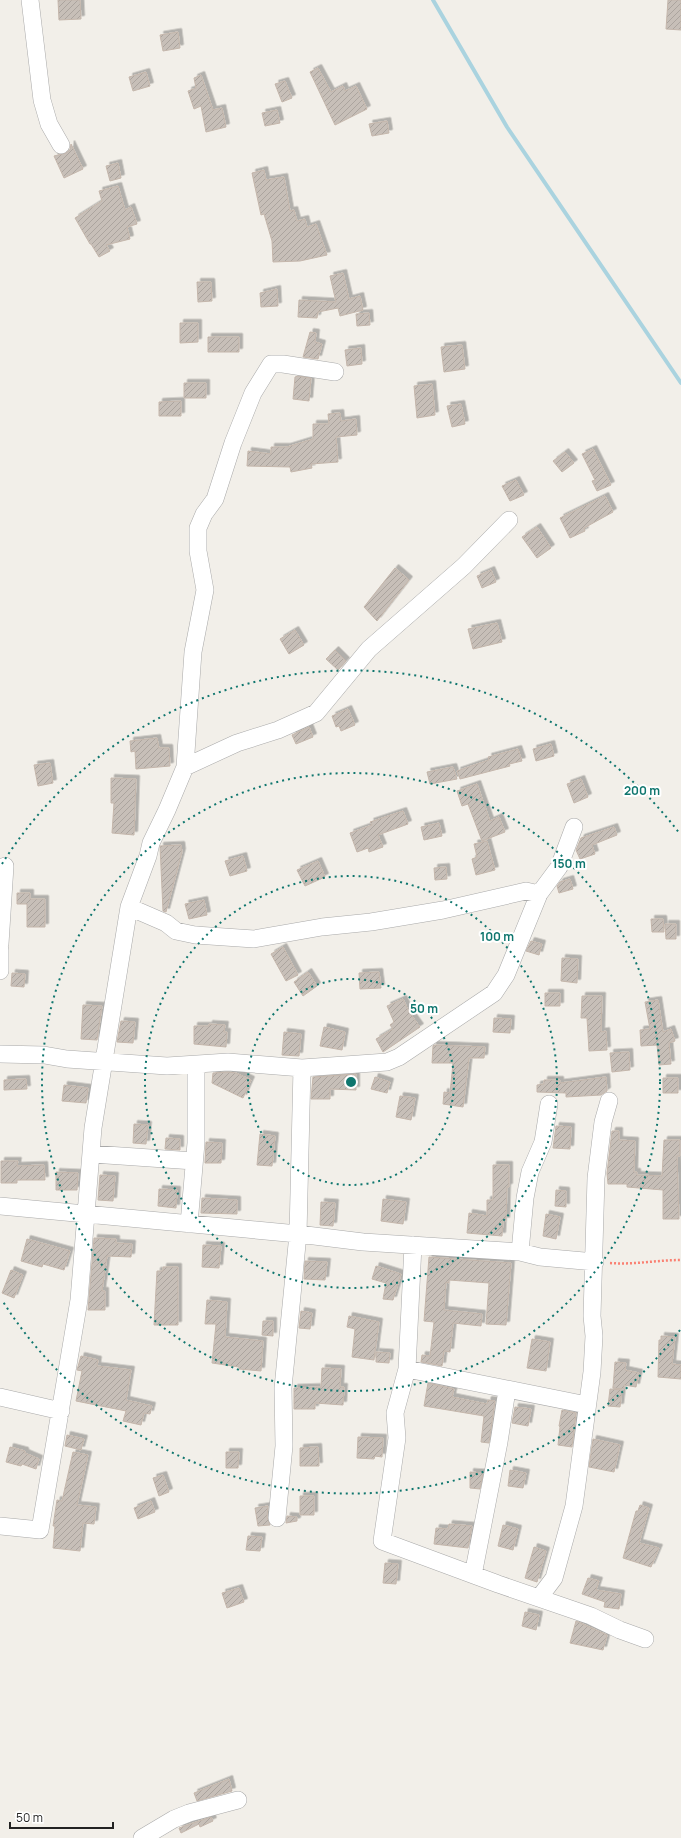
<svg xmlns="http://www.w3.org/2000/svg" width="681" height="1838" font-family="Manrope,sans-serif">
  <defs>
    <pattern id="building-hatch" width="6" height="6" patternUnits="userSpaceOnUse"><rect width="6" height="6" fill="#c7bfb8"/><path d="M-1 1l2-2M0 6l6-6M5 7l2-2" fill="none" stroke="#aba49e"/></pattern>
    <filter id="shadow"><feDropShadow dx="3.5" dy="-3.5" stdDeviation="0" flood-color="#0004"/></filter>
  </defs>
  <rect width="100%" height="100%" fill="#f2efe9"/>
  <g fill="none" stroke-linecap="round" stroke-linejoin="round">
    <path stroke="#aad3df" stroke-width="4" d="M433,0L507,127L681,383"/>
  </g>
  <path fill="url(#building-hatch)" stroke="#c4b6ab" filter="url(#shadow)" d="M58,0H80L81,19L59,20Z
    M668,0H681V30L666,29Z
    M178,32L180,48L163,51L160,35Z
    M318,68L331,92L343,86L345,91L356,86L367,109L335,125L310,72Z
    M146,72L150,86L133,91L129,77Z
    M201,75L213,110L222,108L226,127L206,132L201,106L194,109L188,91L196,88L194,78Z
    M285,81L292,98L282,102L275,84Z
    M277,110L280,123L265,126L262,113Z
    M387,121L389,133L372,136L369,124Z
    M71,144L83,169L64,178L54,156L66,153L70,150Z
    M118,163L121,178L110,181L106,166Z
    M264,170L266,180L284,177L290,211L294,210L297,221L305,219L307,227L316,224L327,255L300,261L273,262L272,241L264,214L261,215L252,173Z
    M118,186L125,210L131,207L137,224L127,227L130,239L106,245L110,251L99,257L91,244H90L75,218L102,201L99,191Z
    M343,273L349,299L360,296L363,310L340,316L338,308L318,312L317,318L298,317L299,300L336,302L330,276Z
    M197,282H211L212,301L198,302Z
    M277,289L278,306L261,307L260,293Z
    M369,313L370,325L357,326L356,314Z
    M180,323H198V342L180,343Z
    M310,332L316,333L315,342L322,344L318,359L303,357Z
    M208,337H239V352H208Z
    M462,345L465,369L444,372L441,347Z
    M361,348L362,364L347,366L345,350Z
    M298,376L311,378L309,401L293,399L295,377Z
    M184,383H206V398H184Z
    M432,384L435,415L417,418L414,386Z
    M181,401V416H159V402Z
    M461,404L465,424L452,427L447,406Z
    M340,413L341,421L356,419L357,435L336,437L338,462L311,464L312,468L291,472L290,467L247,466L248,451L271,454V447H287L313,439V424H329L328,414Z
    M593,449L611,485L597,491L592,481L595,480L582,454Z
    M565,452L574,463L562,472L553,461Z
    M516,480L524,495L510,501L502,486Z
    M605,496L613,512L584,528L585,531L570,538L560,518Z
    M537,527L551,548L537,558L522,537Z
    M395,568L409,580L377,621L364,607Z
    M491,570L496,582L482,588L477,576Z
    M497,623L502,642L473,649L468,629Z
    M295,630L304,645L289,654L280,639Z
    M335,650L346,661L338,670L326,659Z
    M348,709L355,725L341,731L339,726L336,727L332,716Z
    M309,727L313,737L296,744L292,735Z
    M157,738L159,748H169L170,766L136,769L135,751L131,752L130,741Z
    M551,744L554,756L536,761L533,749Z
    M518,749L522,761L509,764L510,766L460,779L457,771L489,760L488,757Z
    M50,763L53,783L38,786L34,765Z
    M453,767L457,779L430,784L427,772Z
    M111,778L136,779L134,835L112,833L114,803H111Z
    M581,779L588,797L574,803L567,784Z
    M477,784L490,821L499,817L505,832L482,841L468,804L462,806L457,791Z
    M403,811L408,824L378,835L383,847L369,852L368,848L357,852L350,833L372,825L370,822Z
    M439,823L442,836L424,840L421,827Z
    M614,827L617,835L592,845L595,854L580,859L576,850L581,838Z
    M487,841L495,870L476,875L472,859L477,857L474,844Z
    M181,845L182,852L166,912L163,911L160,846Z
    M243,856L247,871L230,876L225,861Z
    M318,861L325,877L305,886L297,870Z
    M446,867L447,879L435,880L434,868Z
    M570,879L573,889L559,893L557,886L560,882Z
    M17,893H30V899H45V927H27V904H17Z
    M204,900L207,915L189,919L185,904Z
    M651,919H663L664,932H652Z
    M665,924H676V939H666Z
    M531,941L542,944L539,955L526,951Z
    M283,947L298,975L286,981L271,954Z
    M562,958L578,959L577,983L561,981Z
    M308,972L317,986L303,996L294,982Z
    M379,972L381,988L360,989L359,973Z
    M12,973L25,974L24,987L11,986Z
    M545,993H560V1006H545Z
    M582,996H602L601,1032L606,1031L607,1050L589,1051L587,1018H581Z
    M403,999L409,1012L420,1027L383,1052L376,1039L393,1029L390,1025L394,1022L387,1006Z
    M658,1000L663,1032L671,1029L675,1041L669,1043L671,1064L659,1065L657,1045L641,1046L640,1030L650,1029L645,1002Z
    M83,1005L102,1006L97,1040L81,1039Z
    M494,1018L511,1019L510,1033L493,1032Z
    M121,1021L135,1022L133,1043L117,1042Z
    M209,1024L225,1025L224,1032H227L226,1047L194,1044V1026H209Z
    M324,1027L345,1032L342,1050L320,1046Z
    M284,1032L301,1034L299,1056L282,1055Z
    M434,1045L485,1047L484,1058H469L463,1107L443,1104L444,1092L450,1093L453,1063H432L433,1046Z
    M629,1052L630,1070L612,1072L610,1053Z
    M228,1072L236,1073L251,1080L243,1098L212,1083L213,1073Z
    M356,1074V1090L330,1089V1099H311L313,1077Z
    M375,1077L390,1082L387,1093L371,1089Z
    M606,1077L607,1091L601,1095L566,1097V1093L537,1092V1085L544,1084V1080H560V1083Z
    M663,1078H678V1093H663Z
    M26,1079L27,1089L4,1090V1080Z
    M64,1085L88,1088L86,1103L62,1101Z
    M400,1096L415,1098L411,1120L396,1117Z
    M134,1124L148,1125L146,1144L133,1143Z
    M556,1126L571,1127L570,1149L553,1148Z
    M612,1131H619V1140L635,1141L634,1172H637V1175L662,1176L664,1140H680V1156H677L679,1219H663V1190L627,1187V1184H608L607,1173Z
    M260,1134L275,1136L272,1166L257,1165Z
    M166,1138L180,1139V1150L165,1149Z
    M206,1142L222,1143L221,1163H205Z
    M1,1161H18L17,1166L44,1165L45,1180H17V1183H1Z
    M493,1165H509V1187H507L506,1221L503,1220L502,1236L467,1233L469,1213L487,1216V1200H493Z
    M56,1172L78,1173L77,1190H56Z
    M100,1175L115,1176L113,1201L98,1200Z
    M159,1189L177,1190L176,1208L158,1206Z
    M556,1190L566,1191V1207L555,1206Z
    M202,1198L237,1200V1214L201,1213Z
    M383,1199L406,1202L403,1224L381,1221Z
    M321,1202L335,1203L333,1226L320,1225Z
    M546,1214L560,1217L556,1239L543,1236Z
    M94,1238L116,1239V1243L132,1244L131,1257L107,1256L102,1291H105V1310H88Z
    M27,1239L70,1251L64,1270L43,1264L42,1267L21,1261Z
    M203,1245L221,1246L219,1268L202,1267Z
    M429,1257L511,1263L506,1325L486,1324L489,1283L449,1280V1283L446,1282L444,1310L482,1314L481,1326L453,1323L450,1352L444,1351L442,1366L421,1362L422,1355L430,1356L434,1322L424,1321Z
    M305,1261L327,1262L325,1280L304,1279Z
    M376,1266L401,1274L393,1300L383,1299L386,1283L372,1279Z
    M163,1267H178V1325H154L157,1271H163Z
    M11,1270L23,1275L14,1298L2,1293Z
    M207,1300L227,1302L225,1337L263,1341L261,1371L239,1369V1367L212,1363L216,1324H205Z
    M301,1311L312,1313L310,1329L299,1328Z
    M349,1316L379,1322L374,1360L352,1357L355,1329L347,1327Z
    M263,1321H273V1336L262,1335Z
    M661,1336L675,1337L672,1364L681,1365V1379L658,1377L659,1340H661Z
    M532,1339L550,1342L546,1371L527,1368Z
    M376,1352L390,1353L389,1363L376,1362Z
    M81,1356L98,1360L97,1366L131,1370L126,1400L152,1406L150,1414L144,1413L141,1425L123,1421L126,1411L76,1401L82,1371L77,1370Z
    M615,1362L626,1363L625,1370L639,1373L636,1387L624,1385V1389L613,1388Z
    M322,1368L341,1369L340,1387H344L343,1405L315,1403V1409H294V1388L321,1387Z
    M428,1383L454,1389L452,1397L487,1404L488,1400L495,1401L489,1443L481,1442L484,1416L424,1406Z
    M610,1389L622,1390L620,1407L608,1406Z
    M515,1407L531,1409L528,1426L512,1423Z
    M562,1410L576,1413L572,1447L558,1445L560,1427L559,1426Z
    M67,1435L84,1439L81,1450L65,1446Z
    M358,1437L383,1438L382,1457L375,1456L374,1459L357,1458Z
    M593,1439L620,1445L614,1472L589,1467Z
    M10,1447L25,1451V1453L39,1459L36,1469L22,1464L21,1466L6,1462Z
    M318,1447L319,1466H300V1448Z
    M73,1452L88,1455L77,1505L96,1507L94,1524L83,1523L80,1551L53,1548L55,1526H53L57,1500L62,1501Z
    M226,1452H239L238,1468H226Z
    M510,1470L526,1473L523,1488L508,1486Z
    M470,1472L483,1473L480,1489L470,1488Z
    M163,1475L169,1492L159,1496L153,1478Z
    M300,1496H314V1515H300Z
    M151,1501L155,1512L138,1519L134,1508Z
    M640,1505L649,1508L639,1543L659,1548L651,1567L623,1558L636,1511H638Z
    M268,1506L267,1517L270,1525L258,1526L255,1508Z
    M287,1516L297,1517V1521L286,1523Z
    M449,1524L472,1526L468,1548L434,1544L436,1528L448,1529Z
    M503,1525L518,1529L513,1550L498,1546Z
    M248,1536L262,1537L260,1551L246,1550Z
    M534,1547L546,1551L537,1582L525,1578Z
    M385,1563L398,1564L396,1584L383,1583Z
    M588,1578L599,1581L596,1590L621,1594L619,1609L604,1607L605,1602L582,1594Z
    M239,1588L244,1602L227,1608L222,1593Z
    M525,1612L539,1615L536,1630L522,1626Z
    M576,1621L607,1635L603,1650L570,1643Z
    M229,1779L232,1791L197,1801L194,1793Z
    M211,1817L213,1821L200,1827L199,1824L181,1833L179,1828Z"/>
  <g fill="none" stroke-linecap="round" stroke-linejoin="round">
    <g stroke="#a9a9a9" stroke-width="18">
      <path id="minor" d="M30,0L42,100L49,124L61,145
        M185,767L237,743L278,730L316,713L369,649L464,566L509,520
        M129,907L166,923L176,931L195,935L254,939L322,927L371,922L443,910L526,891L539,894
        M0,944L5,866
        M0,950V971
        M0,1054L44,1055L67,1059L167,1066L228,1062L302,1068L387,1062L399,1057L494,993L506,975L539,894L559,867L574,827
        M92,1154L194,1161
        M0,1206L298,1234L363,1242L520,1252L540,1257L595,1262
        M189,1224L196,1143V1065
        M413,1245L407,1369L395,1413L397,1438L382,1541L498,1584L591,1616L620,1630L645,1639
        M520,1252L525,1198L530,1172L543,1142L549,1104
        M407,1369L587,1405
        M0,1397L61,1411
        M277,1518L284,1446L283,1388L298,1234L302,1068
        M0,1526L40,1530L79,1300L93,1128L129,907L148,856L151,843L167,810L185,767L193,652L205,590L198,551V528L204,514L215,499L233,443L253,393L271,364H283L335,372
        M473,1575L499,1442L507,1390
        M539,1598L554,1578L574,1506L592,1372L594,1336L592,1316L596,1178L603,1122L609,1101
        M142,1838L174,1819L189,1813L238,1800"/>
    </g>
    <path stroke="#fa8072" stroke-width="2.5" stroke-dasharray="2 2" stroke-linecap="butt" d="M610,1263C634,1265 657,1260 681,1260"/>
    <use href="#minor" stroke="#fff" stroke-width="17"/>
  </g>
  <g fill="none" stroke="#0f766e" stroke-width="2" stroke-dasharray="2 4">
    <circle cx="351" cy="1082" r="103"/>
    <circle cx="351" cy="1082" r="206"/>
    <circle cx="351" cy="1082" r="309"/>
    <path d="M680 1330A412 412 0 0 1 2 1300M2 864A412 412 0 0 1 680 834"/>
  </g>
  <circle cx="351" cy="1082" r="6" fill="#0f766e" stroke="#fff" stroke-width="2"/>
  <g font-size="12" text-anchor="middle" font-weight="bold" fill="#0f766e" stroke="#fff" stroke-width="4" stroke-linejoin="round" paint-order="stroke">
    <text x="642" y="795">200 m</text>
    <text x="569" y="868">150 m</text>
    <text x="497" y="941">100 m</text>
    <text x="424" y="1013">50 m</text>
  </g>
  <path d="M10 1822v6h103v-6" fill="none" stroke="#222222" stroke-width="2"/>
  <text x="16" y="1822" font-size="12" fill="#222222" stroke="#ffffff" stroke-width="3" paint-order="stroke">50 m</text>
</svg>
